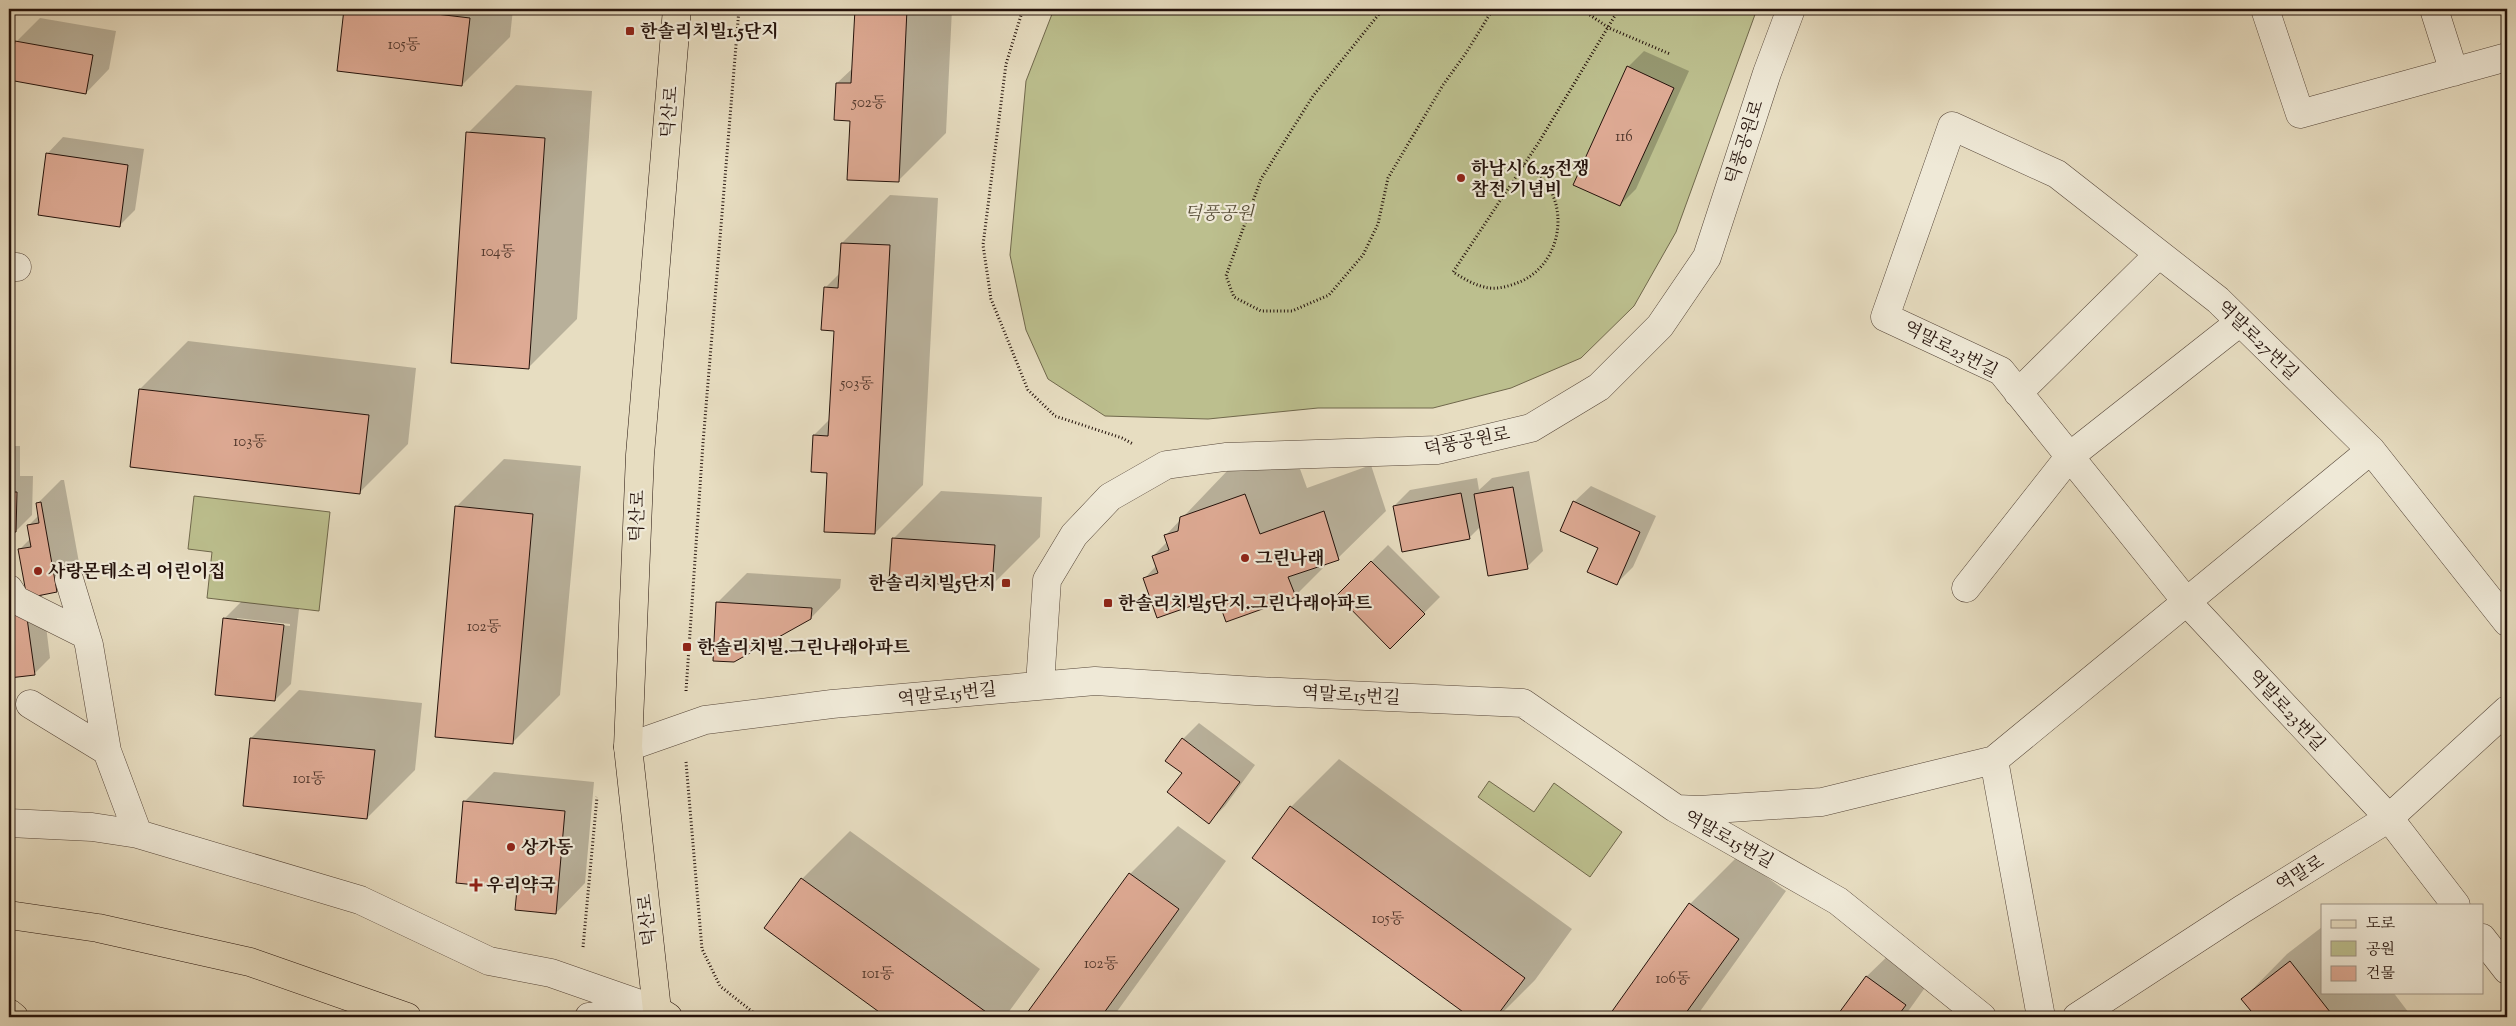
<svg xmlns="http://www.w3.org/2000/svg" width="2516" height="1026" font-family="'Sorts Mill Goudy','Noto Serif KR',serif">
  <rect width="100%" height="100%" fill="#e7ddc1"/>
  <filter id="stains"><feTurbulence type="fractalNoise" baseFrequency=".004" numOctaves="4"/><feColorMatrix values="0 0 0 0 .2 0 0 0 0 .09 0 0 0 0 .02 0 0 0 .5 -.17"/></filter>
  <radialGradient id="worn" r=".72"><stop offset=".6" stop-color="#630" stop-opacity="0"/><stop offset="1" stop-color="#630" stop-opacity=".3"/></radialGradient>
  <path fill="#bcbf8e" stroke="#70684c" d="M1054,9H1757L1676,232L1634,306L1581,358L1511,388L1433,408H1318L1208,419L1105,416L1048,379L1026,330L1010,255L1026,81Z
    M194,496L330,512L319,611L207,598L212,552L188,549Z
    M1489,781L1534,812L1554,783L1622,832L1590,877L1478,797Z"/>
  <path fill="#0003" fill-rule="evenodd" d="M346,9H513L510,37L462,85L338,70Z
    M856,9H952L946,133L898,181L851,119L837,83L853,68Z
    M40,18L116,31L109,69L86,93L11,70L9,73V19L12,61L16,42Z
    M1644,51L1689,71L1636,189L1620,205L1628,67Z
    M516,85L592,91L577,319L529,367L468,133Z
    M63,137L144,149L135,210L119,226L47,154Z
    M890,195L938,198L923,485L875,533L828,471L814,435L830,419L835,329L825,288L841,272L842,243Z
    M188,341L416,368L408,444L360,492L140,389Z
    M9,446H20V476H33L32,515L16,531H9Z
    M1292,447L1307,488L1371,465L1386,511L1338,558L1330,561L1295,596L1218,595L1144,579L1156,566L1153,556L1167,542L1165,536L1228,470Z
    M504,459L581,466L560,695L512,743L456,507Z
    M1529,471L1543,551L1527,567L1481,526L1469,538L1394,506L1410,490L1477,478L1479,490L1492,478Z
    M61,480H64L80,568L57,591L42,594L50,658L34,674L9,677V587L28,597L19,550L31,538L29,525L39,515L37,504Z
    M1591,486L1656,516L1633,567L1617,583L1574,502Z
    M941,491L1042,497L1040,537L992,585L893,539Z
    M1388,545L1440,597L1390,647L1338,595Z
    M747,573L841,579L840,588L811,618L718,602Z
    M241,602L299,609L291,684L275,700L224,619ZM237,618L290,624V626L237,621Z
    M299,690L422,703L415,770L367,818L251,738Z
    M1199,723L1255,765L1225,806L1209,822L1183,773V739Z
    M1339,759L1572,929L1535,980L1498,1017H1472L1253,858L1291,807Z
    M494,772L594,782L585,883L556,913L519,888L464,802Z
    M1178,826L1226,861L1113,1017H1025L1130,874Z
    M850,831L1040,969L1005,1017H888L765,928L802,879Z
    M1738,856L1786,891L1696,1017H1609L1690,904Z
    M2322,927V992H2393L2412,1017H2257L2243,999L2287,954Z
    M1896,948L1934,975L1904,1017H1838L1866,977Z"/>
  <path fill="#deaa94" stroke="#24120b" d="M344,9H394L470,18L462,86L337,71Z
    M855,9H907L899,182L847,180L850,121L834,120L836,83H851Z
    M15,41L93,55L86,94L9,80Z
    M1627,66L1674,88L1620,206L1573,185Z
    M466,132L545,138L529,369L451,363Z
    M46,153L128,165L120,227L38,215Z
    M841,243L890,245L875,534L824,532L827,473L811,472L813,435L828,436L834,331L821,330L824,287L838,288Z
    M139,389L369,415L360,494L130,467Z
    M1513,487L1528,569L1488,576L1474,494Z
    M9,492H17L16,532H9Z
    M1461,493L1470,539L1402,552L1393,506Z
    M1245,494L1260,534L1324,511L1339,560L1288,577L1296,597L1226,622L1217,597L1157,618L1143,578L1158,573L1152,556L1169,550L1164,535L1178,531L1180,517Z
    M1573,501L1640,532L1617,585L1587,572L1598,548L1560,531Z
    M41,502L57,592L27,598L18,549L31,547L27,525L39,523L36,503Z
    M455,506L533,514L513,744L435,737Z
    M892,538L995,545L992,587L889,581Z
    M1371,561L1425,614L1390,649L1337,595Z
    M716,602L812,608L811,619L734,662L713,661Z
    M26,611L35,675L9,678V613Z
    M223,618L284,625L275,701L215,695Z
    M250,738L375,750L367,819L243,806Z
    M1182,738L1240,782L1209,824L1167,792L1182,773L1165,761Z
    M463,801L565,811L556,914L515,910L517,889L456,883Z
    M1290,806L1525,978L1496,1017H1470L1252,858Z
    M1129,873L1179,909L1101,1017H1024Z
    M801,878L993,1017H886L764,928Z
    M1689,903L1739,939L1683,1017H1608Z
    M2290,961L2334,1017H2256L2241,999Z
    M1866,976L1906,1005L1897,1017H1836Z"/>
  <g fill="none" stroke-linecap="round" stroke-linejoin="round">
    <g stroke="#554538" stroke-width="29">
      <path id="minor" d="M2265,9L2300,114L2507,57
        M2434,9L2454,72
        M9,267H17
        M2018,393L2159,254
        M69,579L89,645L107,751L138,834
        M1966,588L2070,456L2240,322
        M9,589L16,600L86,635
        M1040,684L1047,580L1074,535L1110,497L1166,465L1225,457L1438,450L1531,428L1599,387L1660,326L1707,257L1767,73L1791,9
        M30,704L107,751
        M628,747L705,720L832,704L1095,681L1256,691L1523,703L1675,808L1838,901L1982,1017
        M1994,760L2041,1017
        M1677,809L1699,810L1822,802L1994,760L2371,450
        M9,823L92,827L138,834L360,900L489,961L551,973L657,1010
        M2456,905L2389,818L2186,601L2001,371L1885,317L1952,126L2057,174L2218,300L2371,450L2507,622
        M2482,938L2507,970
        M589,1017L648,1011
        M2077,1017L2241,910L2389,818L2507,710"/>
    </g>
    <g stroke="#24120b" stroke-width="29">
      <path id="major" d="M668,1017L657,1010L628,747L640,455L677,9"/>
    </g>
    <g stroke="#24120b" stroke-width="29">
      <path id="highway" d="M9,915L98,928L250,962L407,1017
        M9,1013L14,1017"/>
    </g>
    <path stroke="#24120b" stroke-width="3" stroke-dasharray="1 2.5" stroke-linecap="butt" d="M1023,9L1006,64L983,245L991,299L1028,390L1055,416L1122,438L1133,444
      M1383,9L1313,96L1261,179L1226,276L1234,297L1261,311H1292L1329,295L1363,255L1378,224L1388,178L1443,85L1466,53L1493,9
      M1581,9L1609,28L1670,54
      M1524,164C1534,172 1545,180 1551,191C1568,225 1553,270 1517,283C1507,287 1494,290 1484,287C1472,284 1463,278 1453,272L1539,142L1619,9
      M686,691L703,443L739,9
      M686,762L702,949L720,986L759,1017
      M583,947L597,797"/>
    <use href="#minor" stroke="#efe9d7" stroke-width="28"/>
    <use href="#major" stroke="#e7ddc1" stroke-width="28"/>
    <use href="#highway" stroke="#e7ddc1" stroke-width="28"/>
  </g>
  <g fill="#8f2418" stroke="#efe9d7" stroke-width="2">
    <rect x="625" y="26" width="10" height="10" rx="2.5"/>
    <circle cx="1461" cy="178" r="5"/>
    <circle cx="1245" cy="558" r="5"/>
    <circle cx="38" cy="571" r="5"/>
    <rect x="1001" y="578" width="10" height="10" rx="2.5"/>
    <rect x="1103" y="598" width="10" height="10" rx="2.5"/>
    <rect x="682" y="642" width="10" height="10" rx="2.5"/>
    <circle cx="511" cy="847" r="5"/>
    <path d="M473.5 877.5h5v5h5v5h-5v5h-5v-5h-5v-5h5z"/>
  </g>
  <g text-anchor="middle" stroke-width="4.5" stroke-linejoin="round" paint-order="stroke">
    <g font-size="15" fill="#52382d">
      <text x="404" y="49">105동</text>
      <text x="869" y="107">502동</text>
      <text x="1624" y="141">116</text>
      <text x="498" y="256">104동</text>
      <text x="857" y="388">503동</text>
      <text x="250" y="446">103동</text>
      <text x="484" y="631">102동</text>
      <text x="309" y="783">101동</text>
      <text x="1388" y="923">105동</text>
      <text x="1101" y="968">102동</text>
      <text x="878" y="978">101동</text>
      <text x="1673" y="983">106동</text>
    </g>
    <g font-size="18" font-weight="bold" fill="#24120b" stroke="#efe9d7" text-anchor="start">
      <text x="640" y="37">한솔리치빌1.5단지</text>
      <text x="1471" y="174">하남시 6.25전쟁<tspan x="1471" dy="21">참전 기념비</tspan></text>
      <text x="1255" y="564">그린나래</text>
      <text x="48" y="577">사랑몬테소리 어린이집</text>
      <text x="996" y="589" text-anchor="end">한솔리치빌5단지</text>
      <text x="1118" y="609">한솔리치빌5단지.그린나래아파트</text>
      <text x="697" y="653">한솔리치빌.그린나래아파트</text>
      <text x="521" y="853">상가동</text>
      <text x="486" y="891">우리약국</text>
    </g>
    <g font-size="18" fill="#24120b" stroke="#efe9d7">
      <text transform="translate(669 112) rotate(-85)" y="6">덕산로</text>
      <text transform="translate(1744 142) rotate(-72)" y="6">덕풍공원로</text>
      <text transform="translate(2258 340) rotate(44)" y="6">역말로27번길</text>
      <text transform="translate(1951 349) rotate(27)" y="6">역말로23번길</text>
      <text transform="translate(1467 441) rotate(-11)" y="6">덕풍공원로</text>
      <text transform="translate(637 516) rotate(-88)" y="6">덕산로</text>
      <text transform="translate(947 694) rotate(-6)" y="6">역말로15번길</text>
      <text transform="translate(1351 695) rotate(3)" y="6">역말로15번길</text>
      <text transform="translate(2287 710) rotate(47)" y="6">역말로23번길</text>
      <text transform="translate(1729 839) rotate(29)" y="6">역말로15번길</text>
      <text transform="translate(2300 873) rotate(-32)" y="6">역말로</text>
      <text transform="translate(647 920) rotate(-96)" y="6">덕산로</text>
    </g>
    <g font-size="18" font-style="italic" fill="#594f39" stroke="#efe9d7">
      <text x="1219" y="219">덕풍공원</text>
    </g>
  </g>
  <rect width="2516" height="1026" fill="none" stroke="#e7ddc1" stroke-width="30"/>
  <rect x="10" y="10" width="2496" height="1006" fill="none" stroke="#24120b" stroke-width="2.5"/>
  <rect x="15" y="15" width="2486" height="996" fill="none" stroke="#24120b"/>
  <rect x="2321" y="904" width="162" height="90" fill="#efe9d7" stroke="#9e9385"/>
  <rect x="2331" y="920" width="25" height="8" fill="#e7ddc1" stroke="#9e9385"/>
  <text x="2366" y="928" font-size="15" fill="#24120b">도로</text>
  <rect x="2331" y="941" width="25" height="15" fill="#bcbf8e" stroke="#9e9385"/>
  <text x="2366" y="954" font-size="15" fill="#24120b">공원</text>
  <rect x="2331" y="966" width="25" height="15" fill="#deaa94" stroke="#9e9385"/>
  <text x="2366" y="978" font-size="15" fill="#24120b">건물</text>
  <rect width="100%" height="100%" filter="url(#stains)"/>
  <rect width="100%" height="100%" fill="url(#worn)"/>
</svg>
